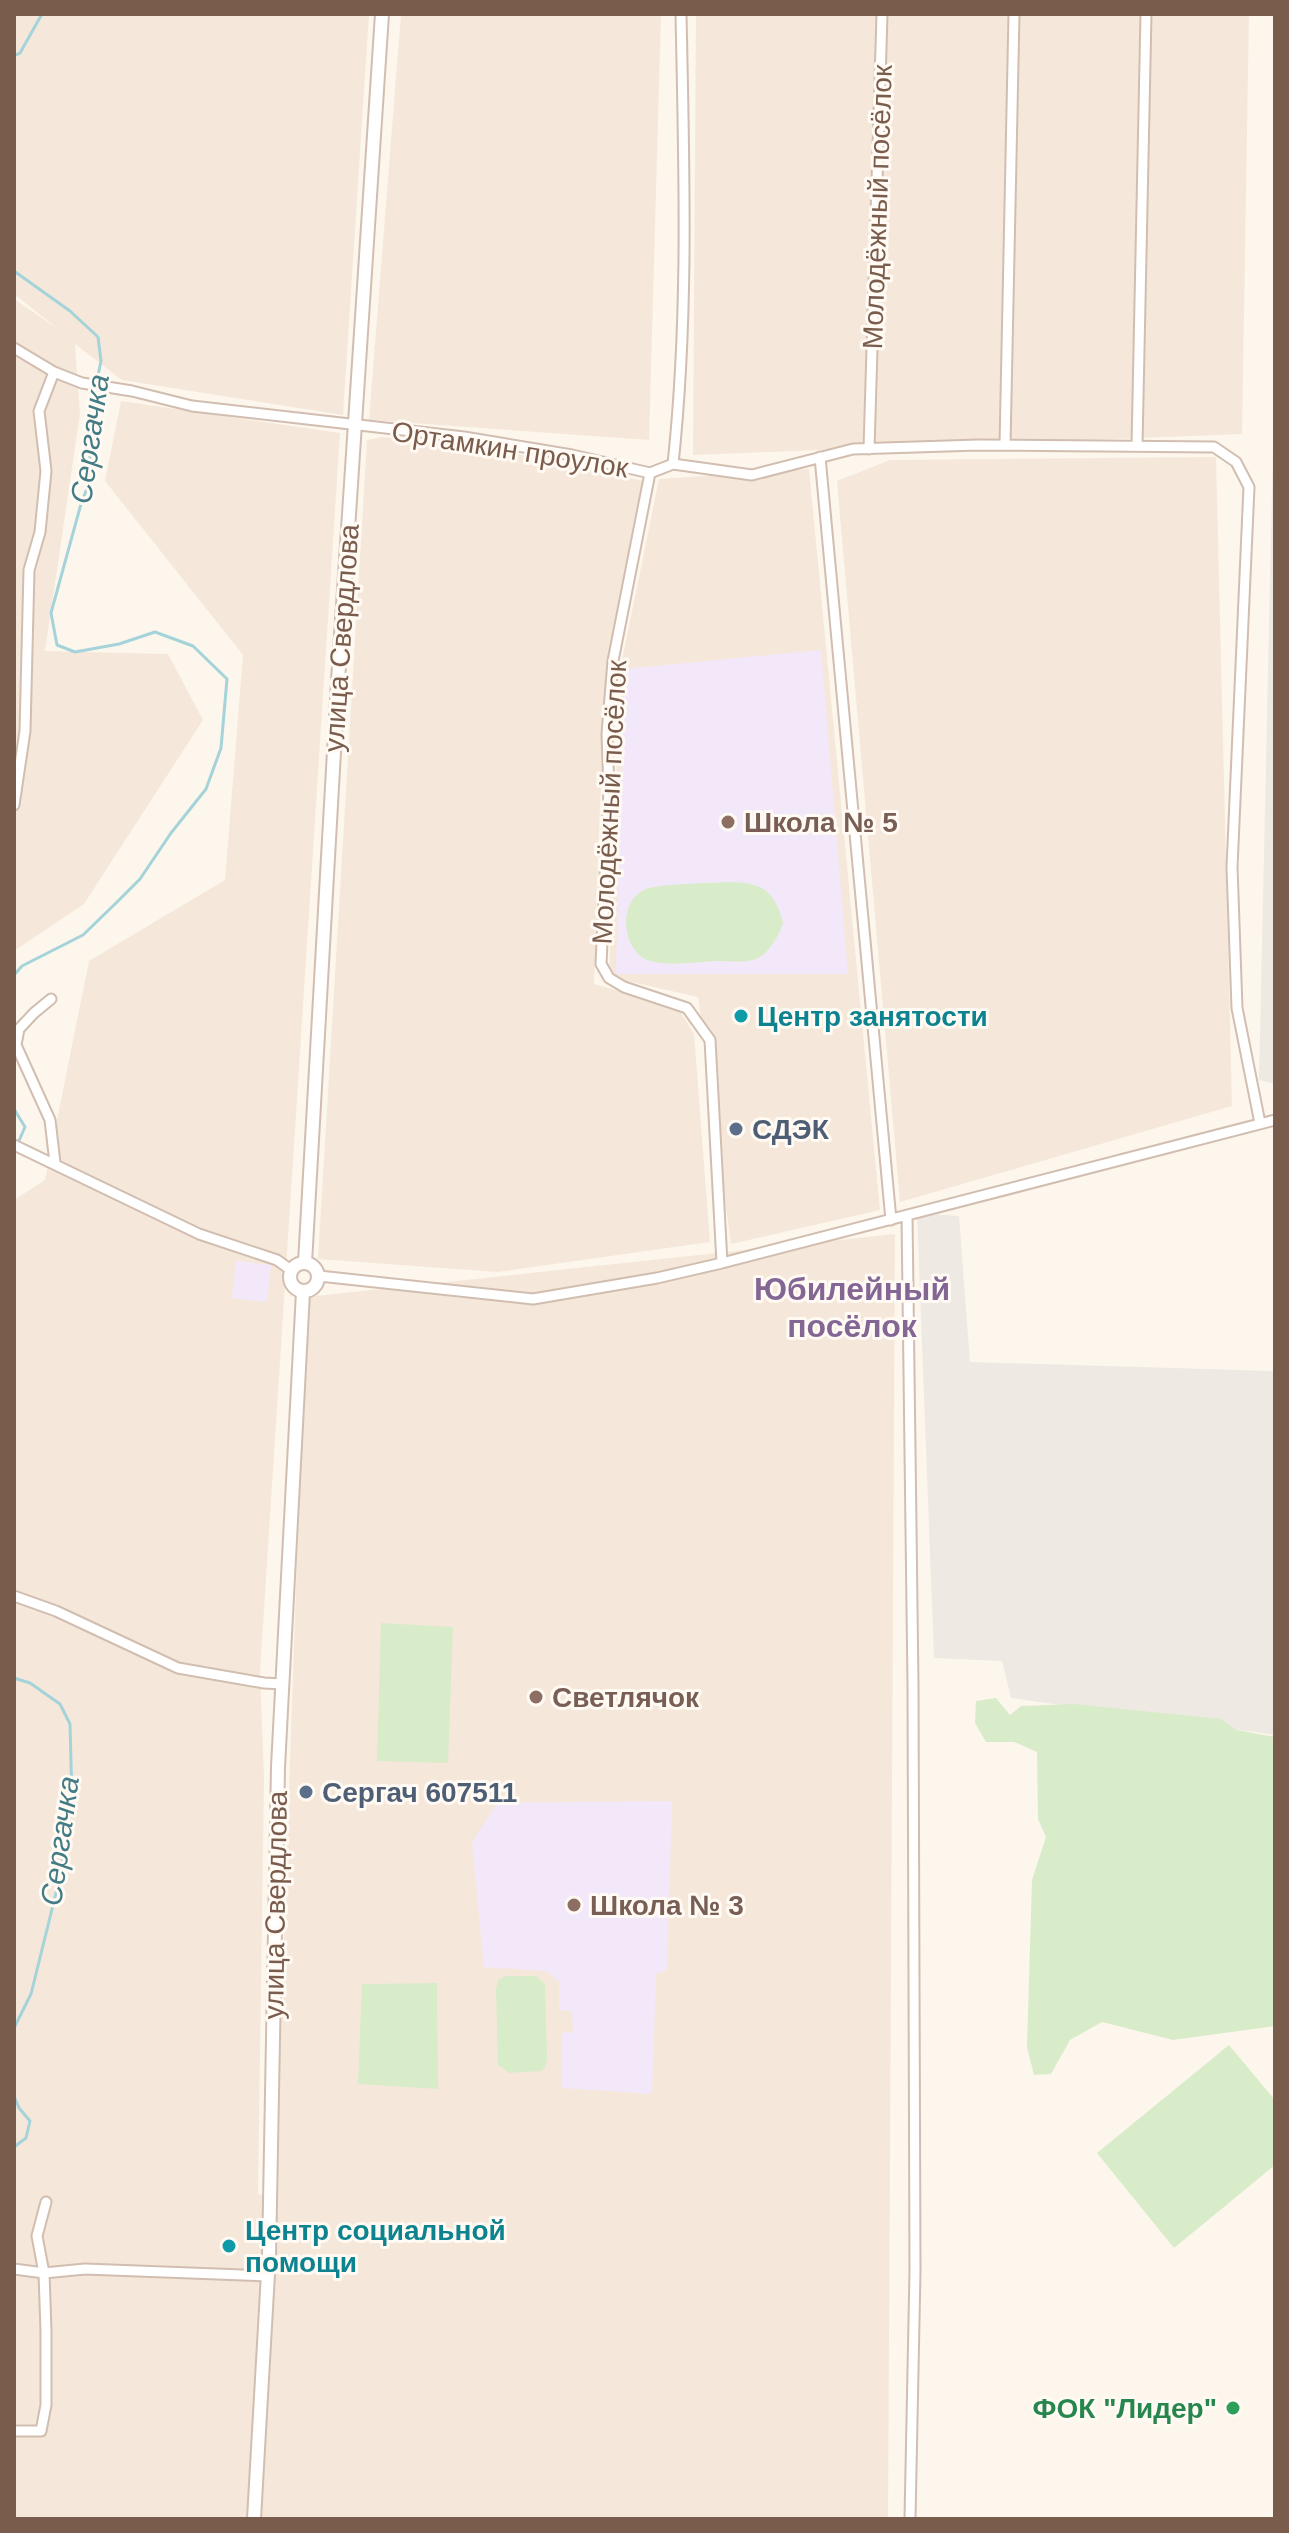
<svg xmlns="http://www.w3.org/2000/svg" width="1289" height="2533" font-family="Helvetica,sans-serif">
  <rect width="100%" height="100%" fill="#fdf6ec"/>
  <path fill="#f5e8da" d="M14,14H369L343,415L122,380L75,344L80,414L45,651L168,654L203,720L84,904L14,951V299L58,329L14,294Z
    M401,14H661L649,440L369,420Z
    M696,14H1249L1242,434L693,455Z
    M121,401L340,433L260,1671L264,1777L258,2194L275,2197L306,1297L895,1234L888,2519H14V1200L45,1180L89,961L225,880L243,655L105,481Z
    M382,437L498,450L644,481L608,669L600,805L594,984L678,1008L694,1034L710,1242L498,1272L318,1259L367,440Z
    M1216,457L1232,1106L900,1202L837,481L890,460Z
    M809,469L880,1210L731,1244L698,997L609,977L620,670L659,479Z"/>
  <path fill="#efe9e4" d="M1275,354V1084L1259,1080Z
    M917,1213L959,1216L970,1362L1275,1371V1735L1011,1698L1002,1661L934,1658Z"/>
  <path fill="#f3e8fa" d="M821,650L848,974H616L624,669Z
    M236,1261L271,1265L267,1302L232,1298Z
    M672,1801L667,1970L656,1974L652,2094L562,2088V2033L573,2032L572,2010L559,2011V1982L546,1971L484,1967L472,1843L497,1803Z"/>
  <path fill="#d8ecc9" d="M704,883C744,882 772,876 783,923C778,937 768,956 753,960C742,963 727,961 716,961C698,962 679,965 661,963C655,962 648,961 643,958C620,943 619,897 649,888C666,884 687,884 704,883Z
    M381,1623L453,1627L448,1763L377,1761Z
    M996,1698L1010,1715L1021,1706L1074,1704L1221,1719L1237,1730L1275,1737V2026L1173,2040L1102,2022L1070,2040L1051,2074L1034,2075L1027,2047L1032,1880L1046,1837L1038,1819L1037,1752L1014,1742H986L975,1723L976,1701Z
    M506,1976H536L545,1984L547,2059L545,2068L541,2071L509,2073L498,2065L496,1989L498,1980Z
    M437,1983L438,2089L358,2084L362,1984Z
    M1229,2045L1275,2100V2165L1174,2248L1097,2153Z"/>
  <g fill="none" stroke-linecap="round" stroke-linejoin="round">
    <path stroke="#a5d3da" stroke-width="3" d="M14,56L20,53L42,14
      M14,271L70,311L98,337L101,361L88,422L91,478L81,504L51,613L57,645L75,652L119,644L155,632L193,646L227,679L221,748L206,789L171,833L140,879L115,904L83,935L22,966L14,975
      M14,1109L25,1127L14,1152
      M14,1678L30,1683L60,1704L70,1724L72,1801L59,1881L31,1994L14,2028
      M14,2096L19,2108L30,2121L26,2138L14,2147"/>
    <g stroke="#d1beb0" stroke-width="13">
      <path id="minor" d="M14,348L54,372L82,383L132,391L192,406L464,437L572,455L650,473L673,464L752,475L853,449L978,445L1214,447L1236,462L1249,487L1232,867L1237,1008L1260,1123
        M1005,445L1014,14
        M1137,446L1146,14
        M869,449L882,14
        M820,457L891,1220
        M673,464C689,315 684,164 681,14
        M650,473L613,661L607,734L609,790L601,964L609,978L624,987L687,1008L710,1040L722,1263
        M14,805L25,731L29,570L40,532L46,471L39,411L54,372
        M51,999L34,1013L19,1029L16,1045L50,1120L55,1163
        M14,1145L199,1234L277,1260L291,1270
        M907,1215L913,1685L915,2271L910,2519
        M319,1276L533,1299L657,1278L722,1263L1275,1120
        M14,1596L56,1611L178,1668L264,1683L283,1684
        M14,2269L44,2273L85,2269L267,2276
        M14,2431H41L46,2405V2331L44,2273L37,2236L46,2202"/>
    </g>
    <g stroke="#d1beb0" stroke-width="16">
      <path id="tertiary" d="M290 1277a14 14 0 1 1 28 0a14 14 0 1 1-28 0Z
        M305,1263L338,681L382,14
        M254,2519L269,2256L278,1767L303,1292"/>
    </g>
    <use href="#minor" stroke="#fff" stroke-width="9"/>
    <use href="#tertiary" stroke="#fff" stroke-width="12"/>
  </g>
  <g fill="#8d6e63" stroke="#fffaf3" stroke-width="3">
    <circle cx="728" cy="822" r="8"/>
    <circle cx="536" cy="1697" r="8"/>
    <circle cx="574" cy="1905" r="8"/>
  </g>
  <g fill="#0f9aa8" stroke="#fffaf3" stroke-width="3">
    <circle cx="741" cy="1016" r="8"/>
    <circle cx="229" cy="2246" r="8"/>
  </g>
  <g fill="#5c6f8a" stroke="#fffaf3" stroke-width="3">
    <circle cx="736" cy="1129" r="8"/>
    <circle cx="306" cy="1792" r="8"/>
  </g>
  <circle fill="#2e9e5b" stroke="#fffaf3" stroke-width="3" cx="1233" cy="2408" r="8"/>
  <g text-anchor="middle" stroke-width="6" stroke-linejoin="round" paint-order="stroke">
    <g font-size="28" fill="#7a5c4d" stroke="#fffaf3">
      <text transform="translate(877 207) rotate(-88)" y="10">Молодёжный посёлок</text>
      <text transform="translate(510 449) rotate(9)" y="10">Ортамкин проулок</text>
      <text transform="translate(341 638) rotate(-86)" y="10">улица Свердлова</text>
      <text transform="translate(609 802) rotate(-87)" y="10">Молодёжный посёлок</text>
      <text transform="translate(275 1905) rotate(-89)" y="10">улица Свердлова</text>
    </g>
    <g font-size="28" font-weight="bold" fill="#785e54" stroke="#fffaf3" text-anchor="start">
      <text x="744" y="832">Школа № 5</text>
      <text x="552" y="1707">Светлячок</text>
      <text x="590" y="1915">Школа № 3</text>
    </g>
    <g font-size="28" font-weight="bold" fill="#0d838f" stroke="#fffaf3" text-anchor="start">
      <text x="757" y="1026">Центр занятости</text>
      <text x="245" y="2240">Центр социальной<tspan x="245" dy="32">помощи</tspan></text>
    </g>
    <g font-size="28" font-weight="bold" fill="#4e5e75" stroke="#fffaf3" text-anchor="start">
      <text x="752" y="1139">СДЭК</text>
      <text x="322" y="1802">Сергач 607511</text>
    </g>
    <g font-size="28" font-weight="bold" fill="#27864d" stroke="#fffaf3" text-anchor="end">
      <text x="1217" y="2418">ФОК "Лидер"</text>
    </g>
    <g font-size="30" font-style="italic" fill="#437c86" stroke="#fffaf3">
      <text transform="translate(90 439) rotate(-82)" y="10">Сергачка</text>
      <text transform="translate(60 1841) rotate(-82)" y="10">Сергачка</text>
    </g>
    <g font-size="32" font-weight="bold" fill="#846695" stroke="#fffaf3">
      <text x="852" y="1300">Юбилейный<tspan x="852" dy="37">посёлок</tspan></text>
    </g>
  </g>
  <rect width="1289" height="2533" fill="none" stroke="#7a5c4d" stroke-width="32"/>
</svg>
